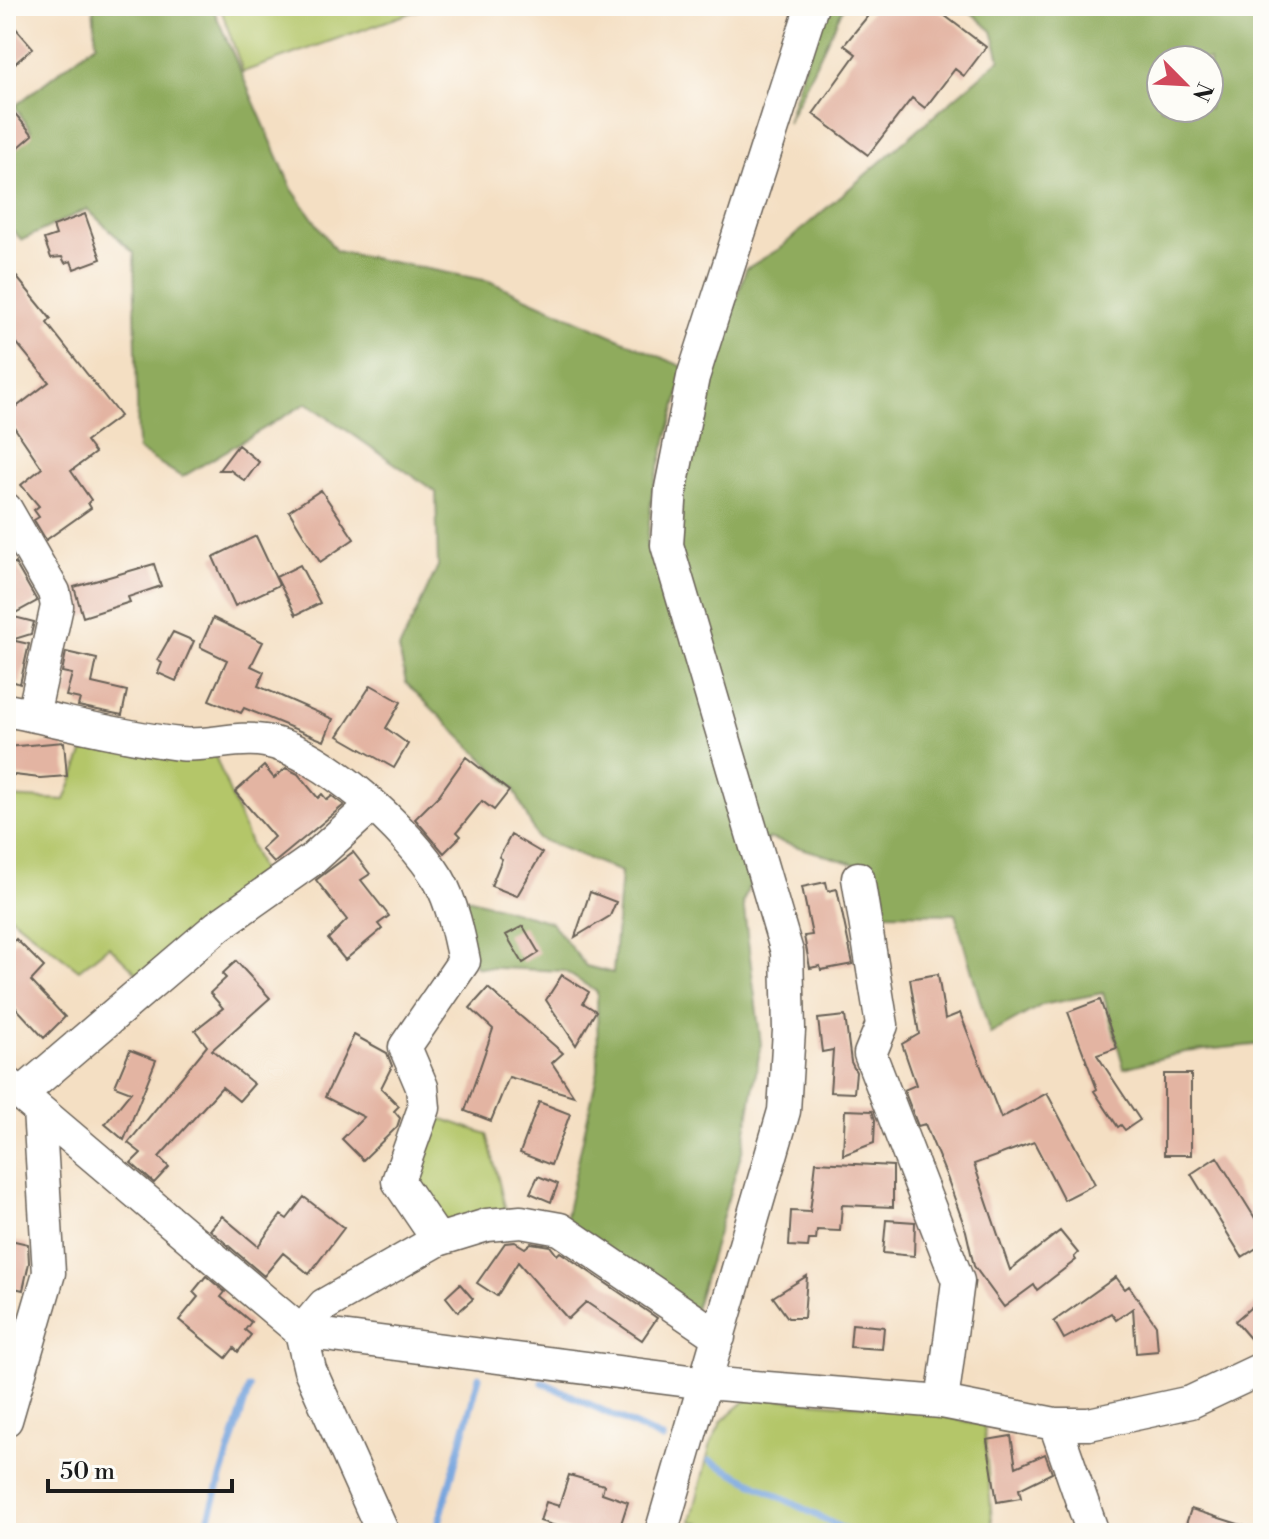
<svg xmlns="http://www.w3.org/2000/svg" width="1269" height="1539" font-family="'Libre Bodoni',serif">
  <rect width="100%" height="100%" fill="#fdfcf7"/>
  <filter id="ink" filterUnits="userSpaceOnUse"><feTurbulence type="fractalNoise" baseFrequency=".0125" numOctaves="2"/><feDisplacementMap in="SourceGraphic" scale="16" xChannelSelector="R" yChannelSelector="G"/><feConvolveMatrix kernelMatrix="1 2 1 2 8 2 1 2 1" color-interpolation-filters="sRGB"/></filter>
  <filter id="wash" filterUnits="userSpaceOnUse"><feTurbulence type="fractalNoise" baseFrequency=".006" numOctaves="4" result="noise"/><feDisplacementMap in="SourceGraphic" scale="32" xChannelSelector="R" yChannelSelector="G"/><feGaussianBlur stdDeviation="1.8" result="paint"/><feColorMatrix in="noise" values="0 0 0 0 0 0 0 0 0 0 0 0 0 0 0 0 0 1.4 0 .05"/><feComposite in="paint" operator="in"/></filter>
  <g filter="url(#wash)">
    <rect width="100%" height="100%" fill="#f4dfc3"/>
    <path fill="#b4c669" stroke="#687142" stroke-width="2" d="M220,6H430L243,72Z
      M88,740L214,753L265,881L143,979L109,946L79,970L11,917L6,919V797L65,800Z
      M428,1114L487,1134L507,1215L439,1234L408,1163Z
      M750,1397L908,1409L984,1425L993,1533H731L691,1521L711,1443L722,1421Z"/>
    <path fill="#8fab5d" stroke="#56643c" stroke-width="2" fill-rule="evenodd" d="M93,6H212L292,189L336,251L489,281L686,368L652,493L647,546L679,563L681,485L746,269L779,249L1000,59L992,31L964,6H1263V1044L1185,1052L1124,1068L1103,993L1042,1005L990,1034L955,914L878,913L871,869L768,838L743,902L761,1044L743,1148L695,1310L564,1225L598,1070L597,992L564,971L476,967L450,893L551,922L586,966L613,973L621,872L537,838L514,789L406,683L399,649L438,566L436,492L307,403L182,477L138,450L134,253L87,209L22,240L6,224V154L31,131L15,106L96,43ZM1161,60H1209V108H1161Z
      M822,6H844L787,123Z"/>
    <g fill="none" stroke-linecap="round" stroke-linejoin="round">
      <path stroke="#73a3dd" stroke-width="7" d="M542,1382L663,1439
        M710,1461L851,1533
        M204,1533L249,1388
        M436,1533L479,1377"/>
    </g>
    <g id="blocks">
      <path fill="#e3b4a2" d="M876,6H932L986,47L964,76L955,69L925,108L912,98L868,155L813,114L856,54L844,45Z
        M6,17L33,48L6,71Z
        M6,103L33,135L6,158Z
        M85,214L101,259L74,269L71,261L65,263L62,257L51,258L44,239L56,235L53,226Z
        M6,264L51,319L47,323L120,416L86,441L95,453L71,471L91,500L88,503L91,508L46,540L34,520L39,517L34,510L39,506L21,485L42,468L6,415L49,382L6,330Z
        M238,445L259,462L245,481L230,470H219Z
        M321,490L354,539L320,562L289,511Z
        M256,536L279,585L235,606L213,557Z
        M15,563L37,601L10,616L34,622L31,634L11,640L29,644L20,684L6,679V567Z
        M154,564L161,586L128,597L130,602L83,617L74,587Z
        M300,565L320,603L296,615L276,577Z
        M213,618L263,642L251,666L264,672L258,686L333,719L324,741L244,708L241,713L209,700L227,660L200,647Z
        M173,632L194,641L176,681L158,673L162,663L157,660Z
        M66,652L97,659L92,683L127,691L122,715L78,706L80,699L66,696L72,674L62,672Z
        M371,685L401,702L386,728L408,744L394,768L338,736Z
        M64,742L67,776L40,778L6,774V747Z
        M466,757L509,791L494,810L482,801L457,832L461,836L444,853L415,819L439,795Z
        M264,766L274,778L286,768L298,774L318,798L322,794L327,800L332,796L344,805L274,863L261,849L274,837L235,792Z
        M511,835L542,853L517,896L491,886L502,859L499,857Z
        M353,852L370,874L361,880L389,916L378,924L382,929L345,960L328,939L347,920L316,880Z
        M826,882L828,891L837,889L853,964L821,970L820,966L810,968L804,936L812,935L802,887Z
        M590,892L616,902L610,916L575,937Z
        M523,926L539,953L523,963L506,935Z
        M16,939L44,967L31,981L65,1017L44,1038L6,997V949Z
        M236,961L270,998L212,1050L254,1084L239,1101L222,1087L159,1157L169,1167L154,1183L131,1163L141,1153L128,1143L207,1046L195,1030L223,1008L210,993L226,978L222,974Z
        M938,974L945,1019L960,1013L1001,1118L1047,1093L1095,1184L1064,1200L1034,1142L974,1164L1010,1270L1060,1231L1078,1253L1074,1257L1076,1260L1037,1290L1034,1285L1004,1307L974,1266L966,1231L947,1177L925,1124L918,1126L904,1090L916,1085L902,1044L919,1034L910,979Z
        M562,975L589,992L583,1003L596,1011L576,1045L546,1000Z
        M488,988L563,1053L552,1063L574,1096L509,1077L491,1121L465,1111L493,1029L470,1008Z
        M1100,1000L1117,1048L1097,1055L1140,1120L1125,1130L1121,1125L1118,1127L1094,1091L1097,1089L1068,1012Z
        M845,1016L851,1062L856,1072L854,1093L830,1092L833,1050L822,1052L818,1019Z
        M354,1035L387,1053L392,1066L381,1088L399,1106L394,1111L400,1118L397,1127L363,1160L342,1139L364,1117L325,1097Z
        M130,1050L156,1060L124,1140L105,1124L131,1092L115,1086Z
        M1164,1074H1191V1155H1164Z
        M539,1102L570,1114L551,1165L520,1153Z
        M845,1110L872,1111L875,1120L874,1143L843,1155Z
        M1217,1157L1263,1231V1244L1242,1257L1191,1174Z
        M816,1162L893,1166V1207L842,1205L840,1231L817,1230L816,1240H809L808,1247L789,1246L791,1211L810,1212Z
        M538,1176L558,1184L551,1202L530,1193Z
        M304,1197L344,1228L309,1274L283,1253L264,1276L210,1230L222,1216L258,1246L281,1215L287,1219Z
        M886,1220L915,1222L914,1256L883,1253Z
        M6,1239L28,1244L29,1263L23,1290L6,1286Z
        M515,1242L525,1248L531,1243L550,1246L557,1255L560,1252L657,1318L642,1340L586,1302L568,1319L518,1262L497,1296L477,1283L505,1243Z
        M206,1276L225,1292L221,1297L251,1322L245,1330L251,1335L238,1352L234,1348L226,1358L179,1320L198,1297L193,1292Z
        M807,1276L804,1318H788L773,1297Z
        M1116,1277L1125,1289L1129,1286L1156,1325L1158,1351L1136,1353L1133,1308L1116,1320L1111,1313L1064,1339L1054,1321Z
        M460,1284L473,1299L458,1312L446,1297Z
        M1263,1297V1349L1260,1350L1235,1321Z
        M852,1324L884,1327L882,1349L850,1347Z
        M1011,1436L1016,1467L1045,1454L1052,1473L1019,1489L1021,1498L997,1502L987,1440Z
        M569,1475L604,1485L602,1493L628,1502L618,1533H578L540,1521L546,1502L559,1506Z
        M1191,1509L1254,1529V1533H1183Z"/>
    </g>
  </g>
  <g filter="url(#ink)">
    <use href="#blocks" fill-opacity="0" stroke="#686056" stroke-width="2"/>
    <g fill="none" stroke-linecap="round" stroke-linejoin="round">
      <g stroke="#686056" stroke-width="35">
        <path id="minor" d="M6,509L54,592L57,606L33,715
          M6,710C64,721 120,737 180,744C207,747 238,736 265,741C323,751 409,831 439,880C452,902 459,936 464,961L405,1047L422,1087L424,1108L398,1181L438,1240L324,1305L301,1332
          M858,878L882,1025L870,1054L958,1281L942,1402
          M6,1082L301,1332L705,1383L942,1402L1055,1424H1089L1191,1402L1263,1368
          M20,1095L218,926L313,859L372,805
          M438,1240L487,1225L521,1222L560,1229L719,1337
          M301,1332L310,1370L383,1533
          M6,1420L49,1273L39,1110
          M1055,1424L1093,1533
          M661,1533L784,1111L789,1030L787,952L667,545L671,488L693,377L812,6"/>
      </g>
      <use href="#minor" stroke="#fff" stroke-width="32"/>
    </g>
  </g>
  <rect width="1269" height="1539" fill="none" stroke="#fdfcf7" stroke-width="32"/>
  <g transform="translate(1185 84) rotate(114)"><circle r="38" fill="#fdfcf7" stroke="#a3a29f" stroke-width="2"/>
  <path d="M0-6L14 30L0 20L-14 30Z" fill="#d1495b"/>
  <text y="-12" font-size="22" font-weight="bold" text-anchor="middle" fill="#1c1c1c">N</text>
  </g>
  <path d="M48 1479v12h184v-12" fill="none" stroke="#1c1c1c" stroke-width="4"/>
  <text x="60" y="1479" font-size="24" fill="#1c1c1c" stroke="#fdfcf7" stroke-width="6" paint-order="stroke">50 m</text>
</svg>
